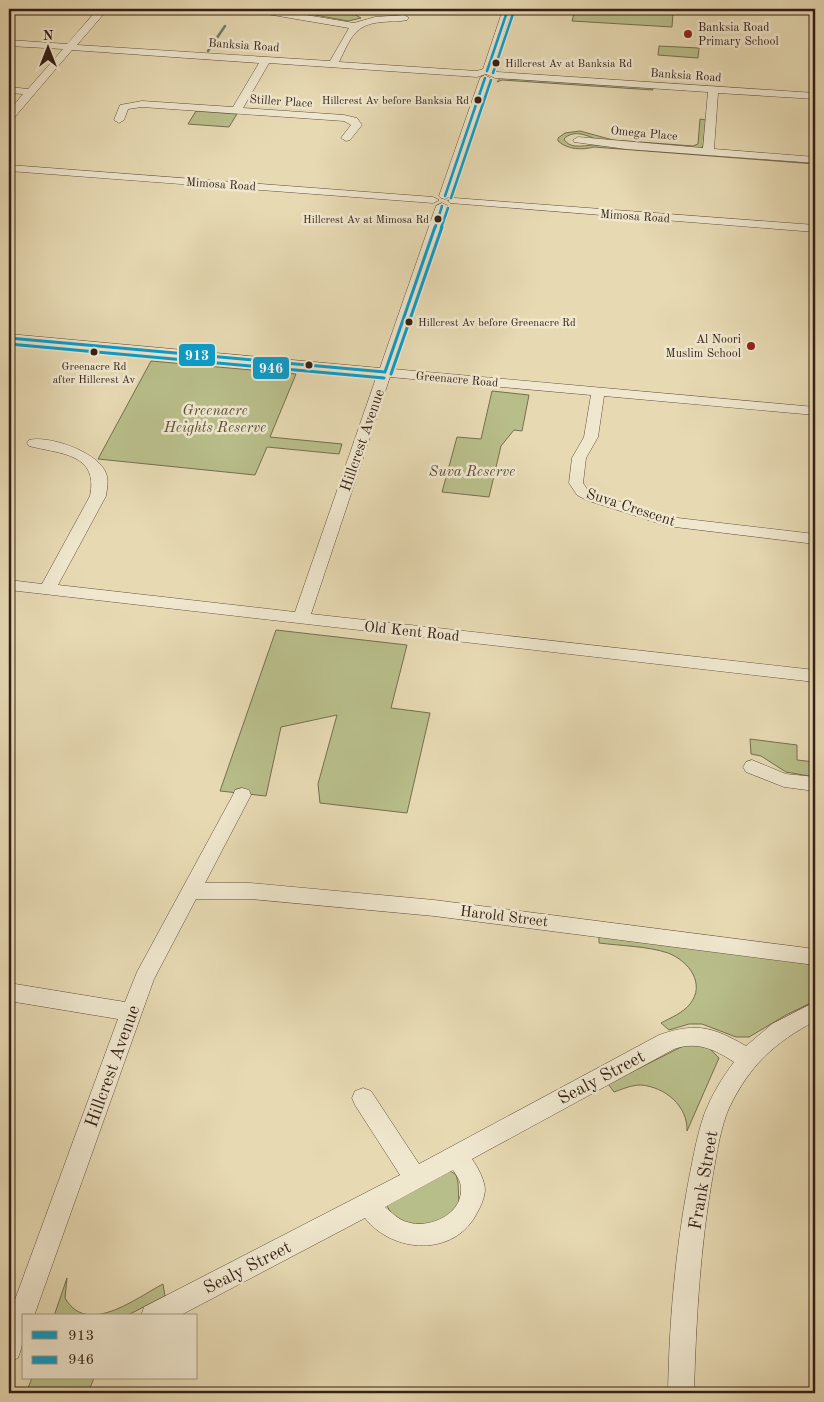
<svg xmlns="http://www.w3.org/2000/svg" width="824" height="1402" font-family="'Old Standard TT',serif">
  <rect width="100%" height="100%" fill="#e7dab3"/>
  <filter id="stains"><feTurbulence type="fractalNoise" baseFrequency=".004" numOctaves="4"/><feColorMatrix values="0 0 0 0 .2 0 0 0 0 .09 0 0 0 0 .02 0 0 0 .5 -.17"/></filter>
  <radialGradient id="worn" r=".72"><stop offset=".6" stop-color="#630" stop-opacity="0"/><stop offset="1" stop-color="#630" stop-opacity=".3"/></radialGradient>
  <path fill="#b8be8a" stroke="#766e50" d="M306,9H354L352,13L361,18L348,21L304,13Z
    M575,9L673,13L672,27L572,21Z
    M659,46L699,48L698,58L658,55Z
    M500,78L652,88L653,90L502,80L497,82Z
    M196,111L237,114L229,127L188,124Z
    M700,119L706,120L703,147L699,149L595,139C585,134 572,130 564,139C570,150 585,145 595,145L815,162V164L594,147C582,150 568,150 558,141V138L565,133L580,131L613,140L693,146L698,144Z
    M151,361L296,374L270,437L342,444L339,454L267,447L255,475L98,459Z
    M492,391L529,395L522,431L514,430L501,446L489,497L442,492L457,437L481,439Z
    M276,630L407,645L391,708L430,713L407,813L320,803L318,784L337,715L281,727L266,796L220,791Z
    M750,739L797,745V760L815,762V777L786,772L761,756L751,754Z
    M599,935L806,963L815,968V1001L786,1015L749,1037H736L702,1024H689L669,1030L661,1023C670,1018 683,1013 690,1004C706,984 689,961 668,953C647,946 622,946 599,943Z
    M689,1043L709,1048L719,1058L687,1131C688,1106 665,1087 641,1085C631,1085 623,1089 614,1092L608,1084Z
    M449,1170L456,1175L458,1182L459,1205C453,1210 446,1221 439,1223C421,1230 396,1224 387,1206L389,1200Z
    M67,1278L65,1298C87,1337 136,1298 163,1284L165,1296L126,1316H54Z
    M32,1378H94L88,1393H26Z"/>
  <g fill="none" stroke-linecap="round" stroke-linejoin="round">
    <path stroke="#707c6d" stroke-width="2.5" d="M305,12L334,9
      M208,51L225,26"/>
    <g stroke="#614d3c" stroke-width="1">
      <path id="minor" d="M98,9H108L77,45L330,61L349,28L255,12L250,9H270L354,23L375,17L404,15L409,18L407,20C399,22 391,21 383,22C354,24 351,38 339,62L477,71L483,69L503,9H512L492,70L497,72L815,93V99L718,93L714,149L815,157V163L626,149L574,142L573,140L578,137L703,148L708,92L495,78L486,74L477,77L269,63L243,108L344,115L357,118L362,125L350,140L346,141L341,138L351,125L344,121L142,107L128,109L124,120L119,123L114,120L120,105L142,101L233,107L259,63L72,50L13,119L9,120V111L23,94L9,93V87L28,89L63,49L9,46V40L67,44Z
        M485,75L490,78L451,196L445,199L441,198L439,196L480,78Z
        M9,165L433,197L439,200L433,203L9,171Z
        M454,198L815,225V232L450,203L448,201Z
        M442,203L448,206L393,369L815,407V415L604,396L598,437L586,458L583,483L587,489L596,494L669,517L815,534V544L667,526L586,500L577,495L569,483L572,458L584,437L591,395L390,377L311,614L815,670V682L9,590V580L42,584L90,496C99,453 60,454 29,446L27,443L29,440C49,435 98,452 106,473C109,481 107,488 106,496L58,585L295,612L377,375L9,342V334L380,368L436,206Z
        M752,760L786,774L815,777V791L784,787L746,772L743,767L746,762Z
        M242,788L249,790L251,795L205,883H250L434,900L815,949V965L434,916L250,899H196L154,979L34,1316H24C24,1331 24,1343 18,1358L9,1362V1316L118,1019L9,1001V983L125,1002L137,972L233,795L235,790Z
        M815,1002V1021C774,1043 750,1065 729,1108C720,1129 717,1153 713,1174C700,1247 696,1320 694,1393H668C669,1324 675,1256 687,1189C692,1164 696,1138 704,1115C711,1096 722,1078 734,1062C714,1049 697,1041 674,1049L472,1159C478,1168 485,1180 485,1191C484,1199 481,1206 477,1213C455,1257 393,1254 365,1218L179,1316H141L144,1307L400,1175L355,1105L352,1098L355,1091L363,1088L371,1091L419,1164L659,1035C696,1022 713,1027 746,1046L772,1024ZM453,1170C457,1176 462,1183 461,1191C460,1216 428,1229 407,1222C399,1220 392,1213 385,1207Z"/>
    </g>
    <use href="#minor" fill="#efe7ce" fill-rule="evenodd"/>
    <g stroke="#efe7ce" stroke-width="5">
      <path id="bus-1-far1" d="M487,71L508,9
        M445,196L485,78
        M435,228L442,206"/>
    </g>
    <g stroke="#efe7ce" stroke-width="6">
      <path id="bus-1" d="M9,338L385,372
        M385,372L435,227"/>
    </g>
    <g stroke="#efe7ce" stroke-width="5">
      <path id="bus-2-far1" d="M493,73L514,11
        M451,198L491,80
        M441,228L448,208"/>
    </g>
    <g stroke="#efe7ce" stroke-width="6">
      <path id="bus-2" d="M9,344L384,378
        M391,374L442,227"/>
    </g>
    <use href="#bus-1-far1" stroke="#089ece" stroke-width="2.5"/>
    <use href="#bus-1" stroke="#089ece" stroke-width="3"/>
    <use href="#bus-2-far1" stroke="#089ece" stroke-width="2.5"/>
    <use href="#bus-2" stroke="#089ece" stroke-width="3"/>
  </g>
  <g fill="#8f2418" stroke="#efe7ce" stroke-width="2">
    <circle cx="688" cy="34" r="5"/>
    <circle cx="751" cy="346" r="5"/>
  </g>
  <g fill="#341e15" stroke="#efe7ce" stroke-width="2">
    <circle cx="496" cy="63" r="4.5"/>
    <circle cx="478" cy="100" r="4.5"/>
    <circle cx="438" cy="219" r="4.5"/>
    <circle cx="409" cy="322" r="4.5"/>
    <circle cx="94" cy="352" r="4.5"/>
    <circle cx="309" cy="365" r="4.5"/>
  </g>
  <g text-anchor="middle" stroke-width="5" stroke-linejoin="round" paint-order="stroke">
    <g font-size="11" fill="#341e15" stroke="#efe7ce" text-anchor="start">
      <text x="505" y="67">Hillcrest Av at Banksia Rd</text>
      <text x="469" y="104" text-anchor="end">Hillcrest Av before Banksia Rd</text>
      <text x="429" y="223" text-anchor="end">Hillcrest Av at Mimosa Rd</text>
      <text x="418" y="326">Hillcrest Av before Greenacre Rd</text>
      <text x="94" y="370" text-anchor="middle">Greenacre Rd<tspan x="94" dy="13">after Hillcrest Av</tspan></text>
    </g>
    <g font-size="12" fill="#341e15" stroke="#efe7ce" text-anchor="start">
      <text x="698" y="31">Banksia Road<tspan x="698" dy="14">Primary School</tspan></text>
      <text x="741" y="343" text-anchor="end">Al Noori<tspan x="741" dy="14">Muslim School</tspan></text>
    </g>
    <g font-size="12" fill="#341e15" stroke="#efe7ce">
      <text transform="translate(244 45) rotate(4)" y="4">Banksia Road</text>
      <text transform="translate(686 75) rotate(4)" y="4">Banksia Road</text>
      <text transform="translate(281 101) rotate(4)" y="4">Stiller Place</text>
      <text transform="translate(644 133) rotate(5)" y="4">Omega Place</text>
      <text transform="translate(221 184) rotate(4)" y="4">Mimosa Road</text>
      <text transform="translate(635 216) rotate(4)" y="4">Mimosa Road</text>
      <text transform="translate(457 379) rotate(5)" y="4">Greenacre Road</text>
    </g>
    <g font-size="15" font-style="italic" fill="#5c4e38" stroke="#efe7ce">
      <text x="215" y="415">Greenacre<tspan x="215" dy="17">Heights Reserve</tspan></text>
      <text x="472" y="476">Suva Reserve</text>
    </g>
    <g font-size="15" fill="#341e15" stroke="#efe7ce">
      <text transform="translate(362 440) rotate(-71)" y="5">Hillcrest Avenue</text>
      <text transform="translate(631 507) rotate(18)" y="5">Suva Crescent</text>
      <text transform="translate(412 631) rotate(6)" y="5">Old Kent Road</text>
      <text transform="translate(504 916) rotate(7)" y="5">Harold Street</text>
    </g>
    <g font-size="18" fill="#341e15" stroke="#efe7ce">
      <text transform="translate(112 1066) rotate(-70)" y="6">Hillcrest Avenue</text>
      <text transform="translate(601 1077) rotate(-28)" y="6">Sealy Street</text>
      <text transform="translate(703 1180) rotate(-80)" y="6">Frank Street</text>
      <text transform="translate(247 1267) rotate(-27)" y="6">Sealy Street</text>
    </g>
  </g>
  <g stroke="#efe7ce" stroke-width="2">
    <rect x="178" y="343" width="38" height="24" rx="5" fill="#089ece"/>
    <rect x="252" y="356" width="38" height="24" rx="5" fill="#089ece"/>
  </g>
  <g font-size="14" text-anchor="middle" font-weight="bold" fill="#fff">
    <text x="197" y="360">913</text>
    <text x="271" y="373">946</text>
  </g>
  <rect width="824" height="1402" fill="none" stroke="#e7dab3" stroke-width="30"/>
  <rect x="10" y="10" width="804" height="1382" fill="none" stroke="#341e15" stroke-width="2.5"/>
  <rect x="15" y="15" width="794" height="1372" fill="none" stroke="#341e15"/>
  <rect x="22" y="1314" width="175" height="65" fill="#efe7ce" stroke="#a49784"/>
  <rect x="32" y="1331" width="25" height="8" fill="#089ece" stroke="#a49784"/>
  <text x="68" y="1340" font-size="15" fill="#341e15">913</text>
  <rect x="32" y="1356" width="25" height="8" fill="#089ece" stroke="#a49784"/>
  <text x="68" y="1364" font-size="15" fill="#341e15">946</text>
  <g transform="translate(48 48)" stroke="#efe7ce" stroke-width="4" paint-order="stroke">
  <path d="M0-4L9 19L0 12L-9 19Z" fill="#341e15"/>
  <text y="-8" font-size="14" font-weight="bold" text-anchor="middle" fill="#341e15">N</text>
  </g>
  <rect width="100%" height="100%" filter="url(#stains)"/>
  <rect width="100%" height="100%" fill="url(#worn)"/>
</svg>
